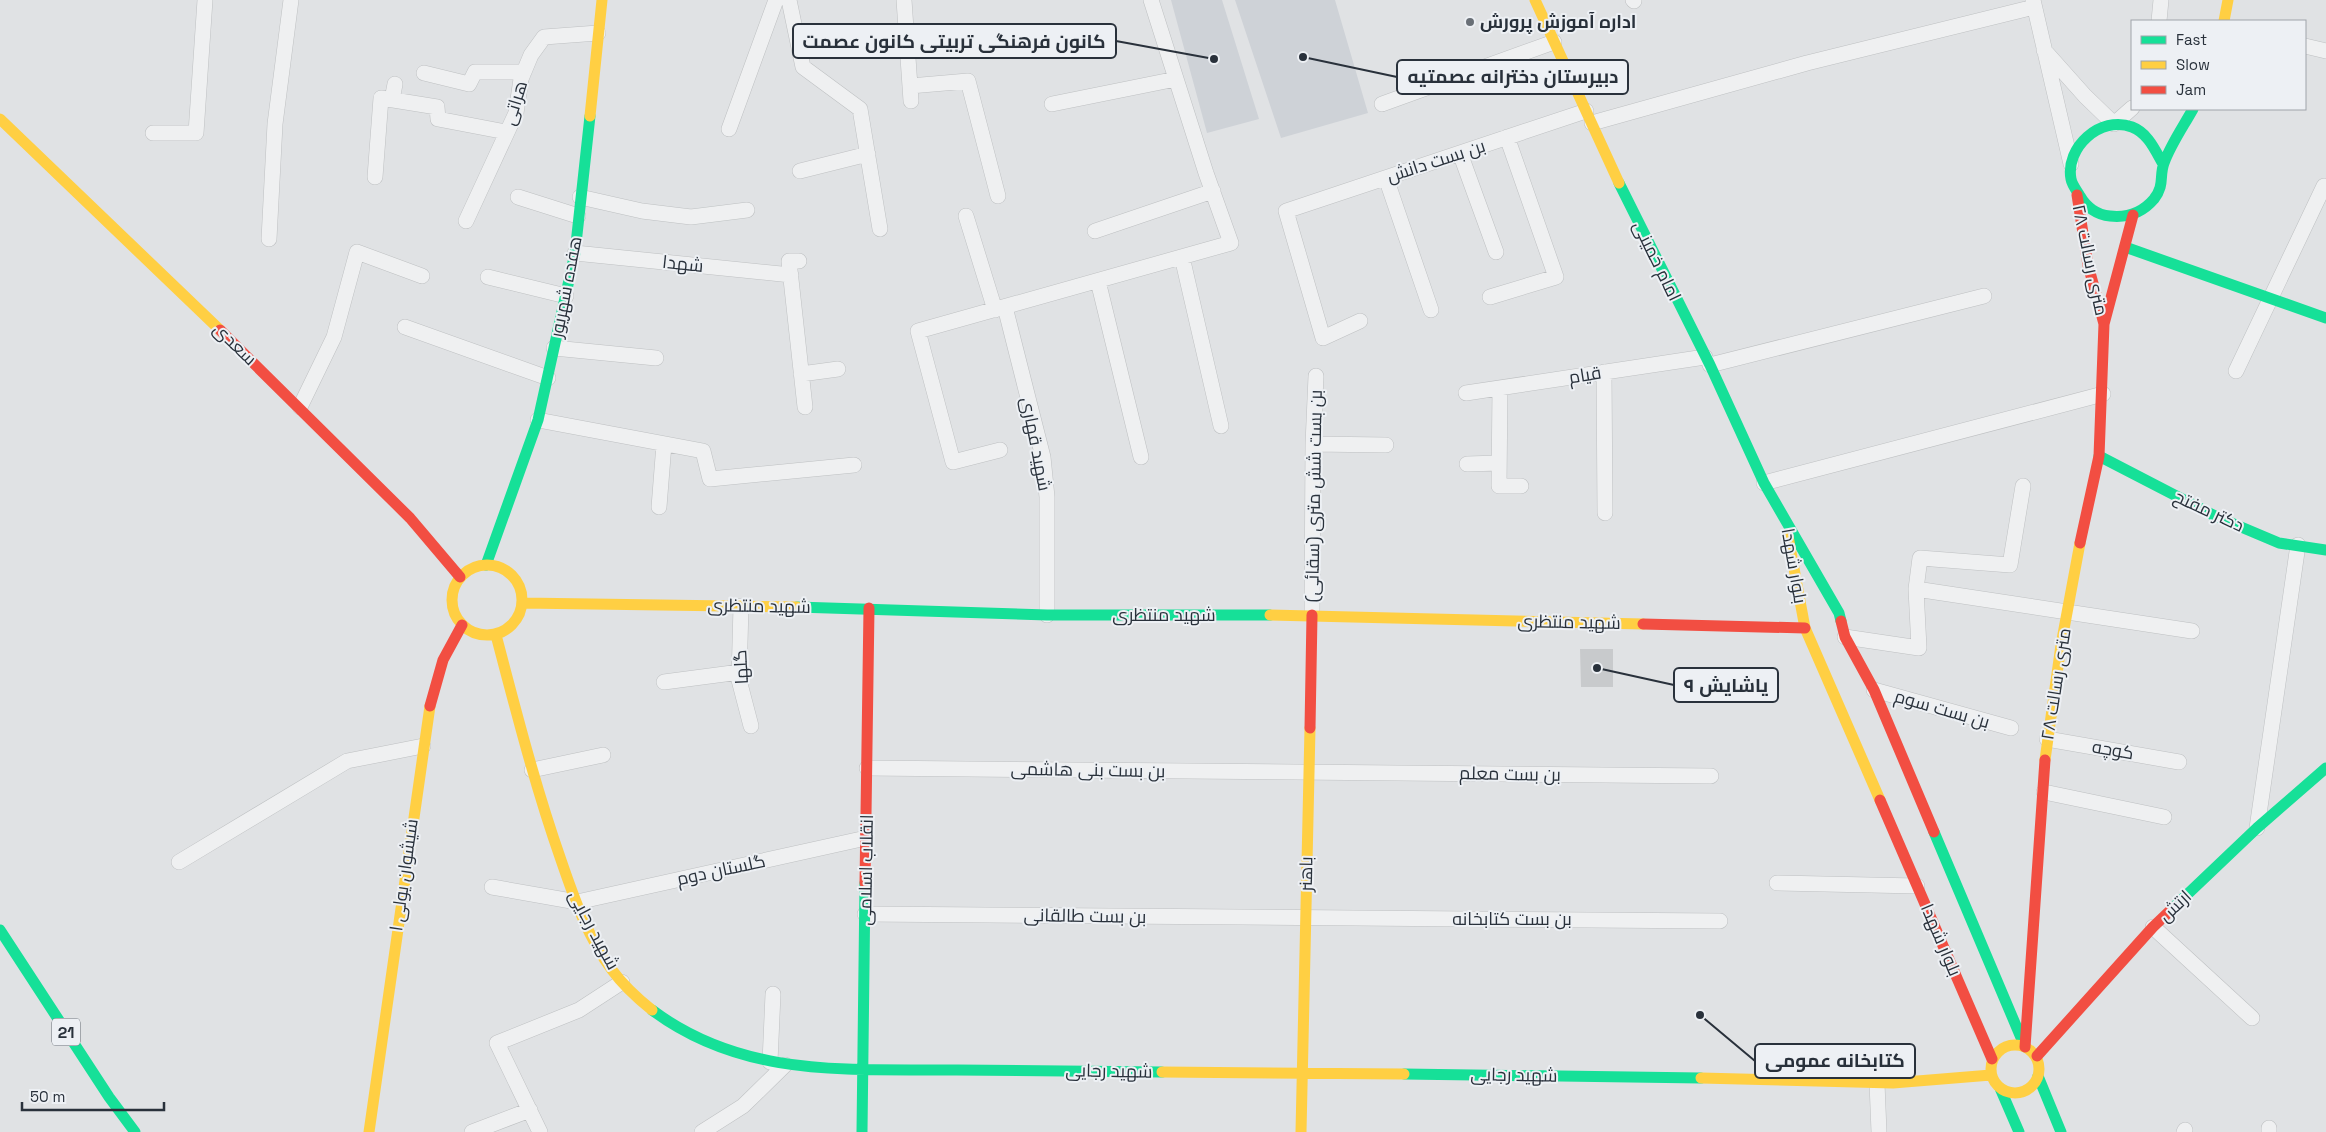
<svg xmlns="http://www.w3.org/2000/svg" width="2326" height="1132" font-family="'Space Grotesk',Cairo,sans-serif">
  <rect width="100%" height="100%" fill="#e0e2e4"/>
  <path fill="#ced2d7" d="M1171,0H1222L1259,119L1207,133Z
    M1235,0H1335L1368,113L1281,138Z"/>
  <path fill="#c8cacc" d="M1580,649H1613V687H1581Z"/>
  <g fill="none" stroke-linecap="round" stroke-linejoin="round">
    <g stroke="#bec0c2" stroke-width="16">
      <path id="street" d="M789,0L803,67L860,109L880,229
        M904,0L911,101
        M1633,0L1634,1
        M2033,0L2071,164
        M2159,21L2161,0
        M908,36L968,43
        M2305,46L2326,51
        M2044,50L2085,96L2114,124L2132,108
        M424,73L469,84L475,72H524
        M910,86L968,81L998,196
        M392,100L395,84
        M1052,104L1176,79
        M1382,104L1554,42
        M1592,123L1807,63L2034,7
        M729,129L776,0
        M153,133H196L205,0
        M1460,153L1496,252
        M800,171L868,154
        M375,177L381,98L437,107L438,119L506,132
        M1386,178L1431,310
        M518,197L578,216
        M580,197L642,211L691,217L747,210
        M966,216L995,310
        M466,221L516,113L521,79L531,55L544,37L598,33
        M1095,231L1213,191
        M269,239L275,124L291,0
        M575,253L791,275
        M1182,257L1221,426
        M799,261H789L805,407
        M488,277L566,296
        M1098,281L1141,457
        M1490,297L1556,277L1507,137
        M1005,307L1043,457L1047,497V615
        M1360,321L1323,338L1286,211L1586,111
        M405,327L548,378
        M554,348L656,358
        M1710,365L1984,296
        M2236,371L2324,186
        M1604,372L1605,513
        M801,374L838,369
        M1500,388L1499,486H1521
        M1466,393L1705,357
        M300,407L334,337L357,252L422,276
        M538,420L703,451L710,479L854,465
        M1313,444L1386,445
        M1000,450L953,462L918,331L1231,243L1206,173L1151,0
        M1467,464L1499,463
        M1764,483L2103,394
        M659,507L664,444
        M1916,589L2192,631
        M741,606L739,680L751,726
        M1312,615L1313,444L1316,376
        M1845,637L1919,648L1916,589L1920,558L2010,565L2023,486
        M664,682L740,672
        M1874,690L2011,728
        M2047,739L2179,762
        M867,768L1711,776
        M532,770L603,755
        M2044,792L2164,817
        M2257,828L2298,545
        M179,862L347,761L423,746
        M1777,883L1917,886
        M492,887L577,902L866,838
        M865,914L1720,921
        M2153,927L2252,1018
        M770,1062L773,994
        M1877,1083L1879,1132
        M472,1132L530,1110
        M540,1132L497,1043L579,1010L622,982
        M702,1132L743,1106L785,1065
        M2184,1132L2185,1130
        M2269,1132V1128"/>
    </g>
    <use href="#street" stroke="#eff0f1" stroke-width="15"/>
    <path stroke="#16e098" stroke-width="11" d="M2163,164C2155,150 2148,133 2132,127C2100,115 2065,148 2071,179C2072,185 2077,191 2080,196C2086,207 2097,215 2110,216C2128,218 2143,212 2154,199C2165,185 2159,176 2164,163C2171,144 2183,127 2193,109
      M1619,183L1710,365L1764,483L1839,613L1841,621
      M2125,247L2326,318
      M2099,456L2215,516L2279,543L2326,550
      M486,565L538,420L575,253L590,116
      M797,607L1047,615H1270
      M1934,832L2025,1047
      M2174,907L2257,828L2326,768
      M0,930L109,1097L135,1132
      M652,1010C743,1078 846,1069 954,1070C1023,1071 1092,1071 1162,1072
      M1404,1074L1701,1078
      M2038,1076L2061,1132
      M2000,1088L2019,1132
      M862,1132L865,883"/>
    <path stroke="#ffcf43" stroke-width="11" d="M1535,0L1619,183
      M2224,21L2228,0
      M590,116L602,0
      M0,119L220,330
      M1788,536L1805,628L1880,800
      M452 600a35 35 0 1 1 70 0a35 35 0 1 1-70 0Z
      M523,603L797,607
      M1270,615L1643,624
      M496,635C516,711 535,786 561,860C574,898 588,938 612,970C623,985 637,998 652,1010
      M2045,760L2061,645L2080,543
      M1991 1069a24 24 0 1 1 48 0a24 24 0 1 1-48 0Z
      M1162,1072L1404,1074
      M1701,1078L1893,1083L1991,1075
      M369,1132L430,706
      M1301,1132L1310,728"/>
    <path stroke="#f24e42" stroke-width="11" d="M2077,195L2088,265L2104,324
      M220,330L410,518L460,577
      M2080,543L2099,456L2104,324L2133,215
      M1841,621L1845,637L1874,690L1934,832
      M1643,624L1805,628
      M430,706L443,660L462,625
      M1310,728L1312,615
      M1880,800L1992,1059
      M865,883L869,608
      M2025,1047L2045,760
      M2037,1056L2153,927L2174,907"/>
  </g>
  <circle fill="#696f76" stroke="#edf0f4" stroke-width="2" cx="1470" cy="22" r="5"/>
  <g text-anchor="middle" stroke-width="4" stroke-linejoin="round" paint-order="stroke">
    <rect fill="#edf0f4" stroke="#646a72" stroke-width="1" x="52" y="1018.5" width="28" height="27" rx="4"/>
    <g font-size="16" font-weight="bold" fill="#29313b">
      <text x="66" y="1038">21</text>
    </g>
    <g font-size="18" font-weight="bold" fill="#29313b" stroke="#edf0f4" text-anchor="start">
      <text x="1480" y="28">اداره آموزش پرورش</text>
    </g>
    <g font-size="18" fill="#29313b" stroke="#edf0f4">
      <text transform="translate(515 103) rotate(-73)" y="6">هراتی</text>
      <text transform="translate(1436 161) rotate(-18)" y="6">بن بست دانش</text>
      <text transform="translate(2090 260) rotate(78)" y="6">۲۸ متری رسالت</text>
      <text transform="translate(1657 261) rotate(64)" y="6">امام خمینی</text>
      <text transform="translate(683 264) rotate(6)" y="6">شهدا</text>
      <text transform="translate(566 287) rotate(-79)" y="6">هفده شهریور</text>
      <text transform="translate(235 344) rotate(44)" y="6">سعدی</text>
      <text transform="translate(1585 375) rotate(-9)" y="6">قیام</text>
      <text transform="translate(1036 444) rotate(79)" y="6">شهید قهاری</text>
      <text transform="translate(1314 496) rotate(-89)" y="6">بن بست شش متری (سقائی)</text>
      <text transform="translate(2209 511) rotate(25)" y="6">دکتر مفتح</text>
      <text transform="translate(1794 566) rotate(80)" y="6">بلوار شهدا</text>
      <text transform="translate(759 606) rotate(1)" y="6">شهید منتظری</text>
      <text x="1164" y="621">شهید منتظری</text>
      <text transform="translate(1569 622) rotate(1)" y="6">شهید منتظری</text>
      <text transform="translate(741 667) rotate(-93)" y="6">گلها</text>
      <text transform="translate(2056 684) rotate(-81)" y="6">۲۸ متری رسالت</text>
      <text transform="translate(1942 709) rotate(16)" y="6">بن بست سوم</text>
      <text transform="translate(2113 750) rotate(10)" y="6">کوچه</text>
      <text transform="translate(1088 770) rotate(1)" y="6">بن بست بنی هاشمی</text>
      <text transform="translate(1510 774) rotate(1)" y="6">بن بست معلم</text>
      <text transform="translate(721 870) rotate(-12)" y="6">گلستان دوم</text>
      <text transform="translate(866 870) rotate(-89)" y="6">انقلاب اسلامی</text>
      <text transform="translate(1306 874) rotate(-89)" y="6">باهنر</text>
      <text transform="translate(404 875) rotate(-82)" y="6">شیشوان یولی ا</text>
      <text transform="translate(2175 906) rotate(-43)" y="6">ارتش</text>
      <text transform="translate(1085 916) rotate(1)" y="6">بن بست طالقانی</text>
      <text x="1512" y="925">بن بست کتابخانه</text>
      <text transform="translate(594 930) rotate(62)" y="6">شهید رجایی</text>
      <text transform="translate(1941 940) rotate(67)" y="6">بلوار شهدا</text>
      <text transform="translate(1109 1071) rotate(1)" y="6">شهید رجایی</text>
      <text transform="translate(1514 1075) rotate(1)" y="6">شهید رجایی</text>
    </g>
  </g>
  <path fill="none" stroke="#29313b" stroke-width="2" d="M1214 59L1116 41M1303 57L1397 77M1597 668L1674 685M1700 1015L1755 1061"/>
  <g fill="#29313b" stroke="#edf0f4" stroke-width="2">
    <circle cx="1214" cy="59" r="5"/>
    <circle cx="1303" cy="57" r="5"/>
    <circle cx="1597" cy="668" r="5"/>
    <circle cx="1700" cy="1015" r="5"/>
  </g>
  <g fill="#edf0f4" stroke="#29313b" stroke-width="2">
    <rect x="793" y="24" width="323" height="34" rx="5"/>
    <rect x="1397" y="60" width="231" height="34" rx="5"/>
    <rect x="1674" y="668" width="104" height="34" rx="5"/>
    <rect x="1755" y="1044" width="160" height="34" rx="5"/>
  </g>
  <g font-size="19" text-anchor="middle" font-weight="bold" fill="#29313b">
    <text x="954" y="48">کانون فرهنگی تربیتی کانون عصمت</text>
    <text x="1513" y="83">دبیرستان دخترانه عصمتیه</text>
    <text x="1726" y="692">یاشایش ۹</text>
    <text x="1835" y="1067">کتابخانه عمومی</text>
  </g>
  <rect x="2131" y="20" width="175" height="90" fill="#edf0f4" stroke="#9fa4aa"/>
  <rect x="2141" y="36" width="25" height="8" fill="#16e098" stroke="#9fa4aa"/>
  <text x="2176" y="45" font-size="15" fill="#29313b">Fast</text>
  <rect x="2141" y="61" width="25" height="8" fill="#ffcf43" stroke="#9fa4aa"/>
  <text x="2176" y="70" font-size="15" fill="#29313b">Slow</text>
  <rect x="2141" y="86" width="25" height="8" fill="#f24e42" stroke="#9fa4aa"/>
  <text x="2176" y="95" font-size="15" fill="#29313b">Jam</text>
  <path d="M22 1102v8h142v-8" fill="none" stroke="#29313b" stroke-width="2.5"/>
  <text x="30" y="1102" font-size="15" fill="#29313b" stroke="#edf0f4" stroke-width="4" paint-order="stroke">50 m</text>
</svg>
